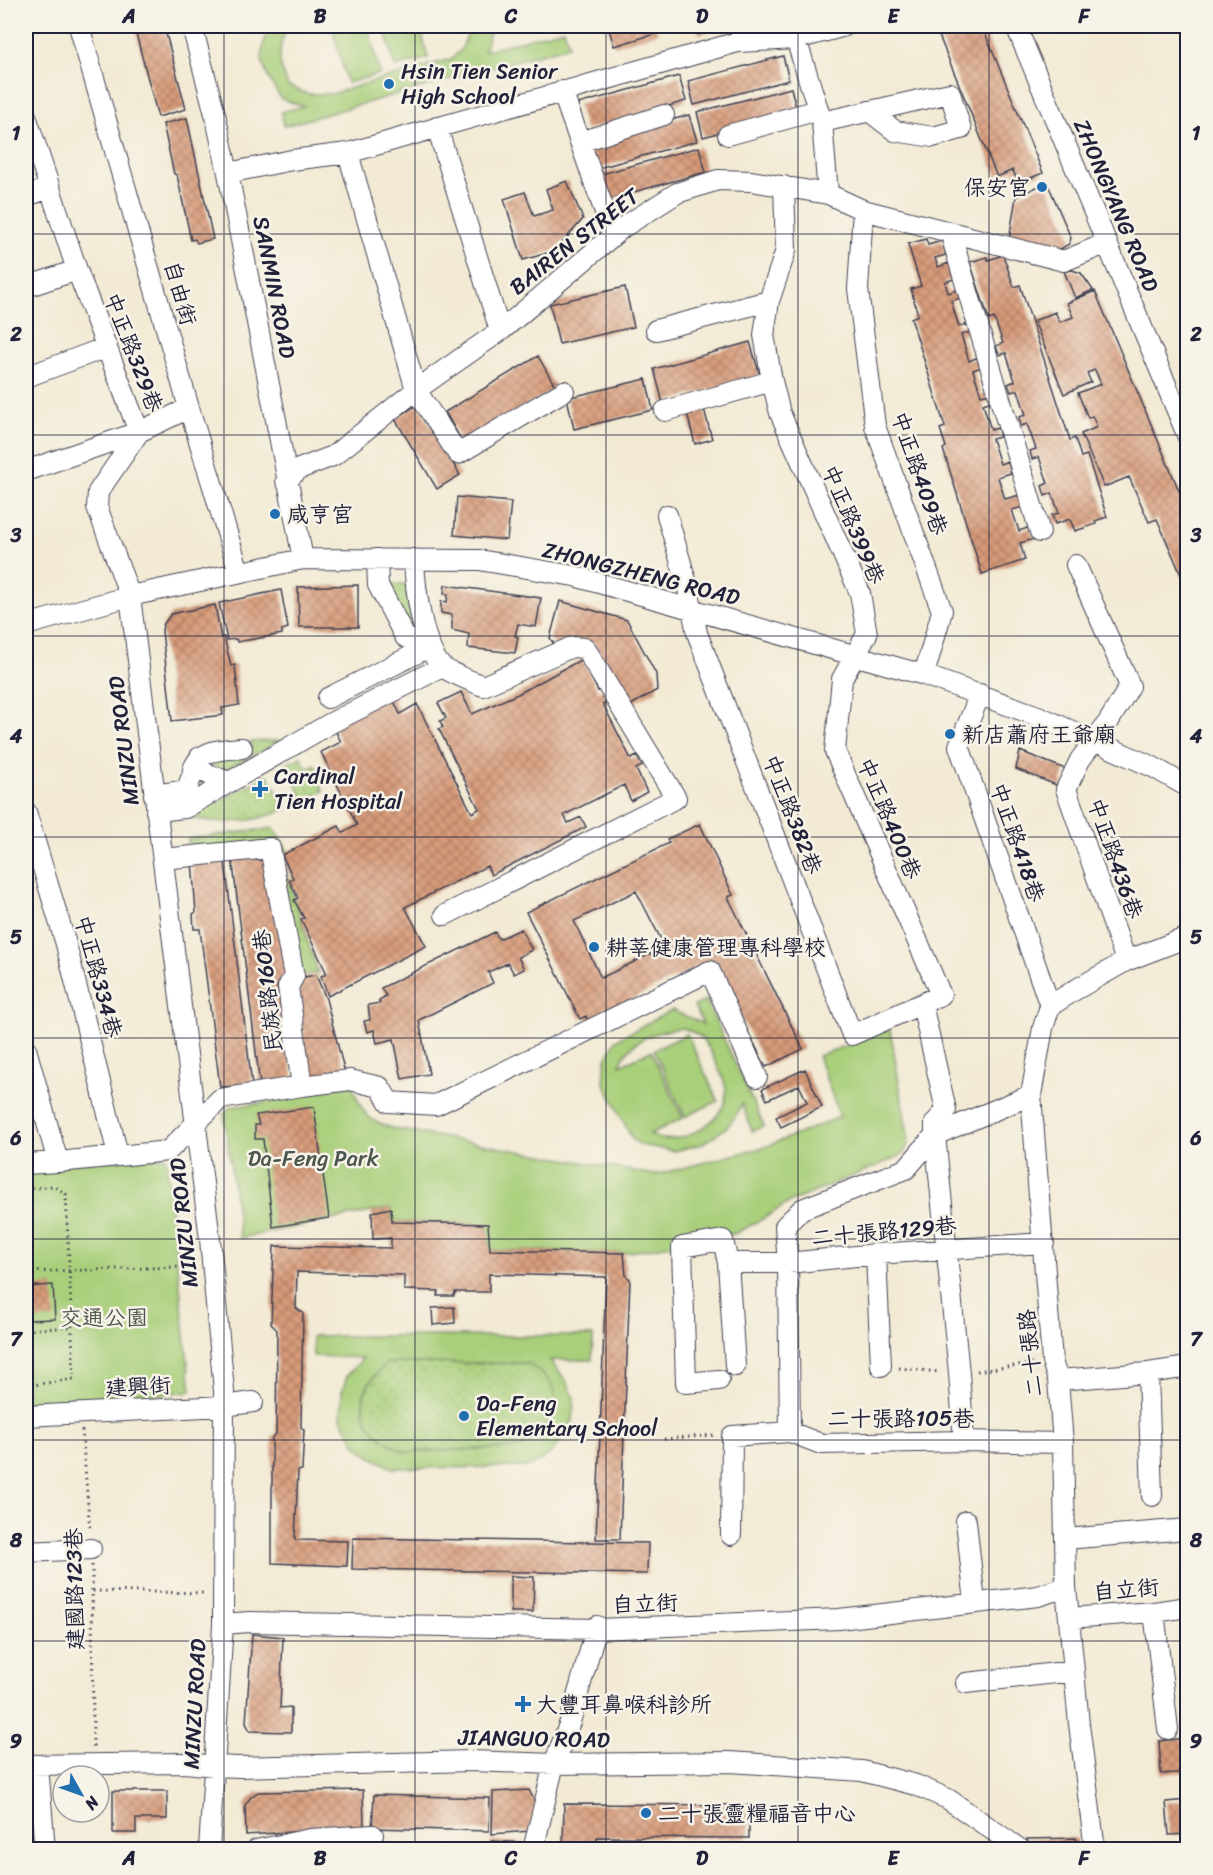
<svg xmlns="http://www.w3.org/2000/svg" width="1213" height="1875" font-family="Sriracha,'LXGW WenKai TC',sans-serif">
  <defs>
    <pattern id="grass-dots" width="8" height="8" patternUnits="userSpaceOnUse" patternTransform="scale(1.5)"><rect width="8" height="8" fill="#a9cf7a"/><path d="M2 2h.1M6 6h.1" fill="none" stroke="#91b16a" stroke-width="1.8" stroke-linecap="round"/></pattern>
    <pattern id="building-cross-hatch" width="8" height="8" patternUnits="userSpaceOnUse" patternTransform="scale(1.5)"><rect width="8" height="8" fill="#d89b7a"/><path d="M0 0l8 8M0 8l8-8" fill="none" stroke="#af7e65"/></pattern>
  </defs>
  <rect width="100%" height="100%" fill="#f7f3e8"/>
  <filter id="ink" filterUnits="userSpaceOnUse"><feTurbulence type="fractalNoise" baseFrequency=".0167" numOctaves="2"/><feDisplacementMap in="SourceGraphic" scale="12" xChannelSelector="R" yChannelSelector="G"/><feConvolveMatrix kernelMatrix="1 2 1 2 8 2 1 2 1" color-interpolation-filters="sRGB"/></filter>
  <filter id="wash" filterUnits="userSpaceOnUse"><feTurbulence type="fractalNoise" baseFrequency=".008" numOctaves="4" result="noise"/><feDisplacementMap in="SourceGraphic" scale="24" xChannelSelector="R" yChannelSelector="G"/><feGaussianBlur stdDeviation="1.35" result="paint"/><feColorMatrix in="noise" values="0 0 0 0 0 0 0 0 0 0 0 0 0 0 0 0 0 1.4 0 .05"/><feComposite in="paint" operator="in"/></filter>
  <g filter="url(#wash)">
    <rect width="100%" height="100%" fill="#f2ead4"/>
    <path fill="url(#grass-dots)" stroke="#66785a" stroke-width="1.5" d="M390,584H406L413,627L409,628L391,595Z
      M282,740L225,770L210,767C224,752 231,755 250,757L251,742Z
      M301,757L307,769L315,765L323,779L319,782L324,791L304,801L286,764Z
      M268,775L286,809C253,823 226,825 191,818V815Z
      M274,828L288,852L281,856L318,973L301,975L274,844L189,853L188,839Z
      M388,1363H528C536,1369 548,1377 552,1386C564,1412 539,1437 520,1448L405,1452C359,1431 347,1398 388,1363Z"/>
    <path fill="#a9cf7a" stroke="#66785a" stroke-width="1.5" fill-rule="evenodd" d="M269,26H287C277,52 277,60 288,86L308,94H331L451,59L461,50L471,26H492L484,51L564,29L569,46L284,126L281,112L304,106L281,99C262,67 256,62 269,26Z
      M332,26H368L380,74L347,83Z
      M384,26H420L428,58L395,67Z
      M706,1000L764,1126L752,1131L742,1104L734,1118L726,1128L702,1144L674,1151L641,1145L632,1139L604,1082L606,1059L616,1040L672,1010L703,1024L694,1006ZM683,1028C702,1035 706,1041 714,1059C721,1074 730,1087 724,1104C716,1127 671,1150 650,1134L683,1118L651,1051L620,1065C630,1038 657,1031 683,1028Z
      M890,1029L909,1142L905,1151L900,1156L788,1203L766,1217L734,1234L624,1253L490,1250L487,1224L392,1222L391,1208L240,1238L224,1114L230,1107L278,1101L351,1084C364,1113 363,1120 395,1129L655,1175L765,1147L840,1117L818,1056Z
      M687,1034L718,1101L685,1117L654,1050Z
      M166,1157L191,1391L26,1406V1166Z
      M312,1336H593L592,1360H550L565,1379L574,1397L573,1421L564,1437L551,1453L531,1467L393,1468L370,1456L357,1446L341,1418L342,1392L347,1376L363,1358L313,1356ZM388,1363H528C536,1369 548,1377 552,1386C564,1412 539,1437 520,1448L405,1452C360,1431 346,1397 388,1363Z"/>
    <g id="blocks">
      <path fill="url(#building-cross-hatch)" fill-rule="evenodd" d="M134,26H164L186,109L158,117Z
        M608,26H656L658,33L614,46Z
        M697,26H728L699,34Z
        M935,26H982L1043,173L1018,183L1013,170L997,177Z
        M783,56L789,80L694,105L688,81Z
        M679,76L686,101L585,130L578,104Z
        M791,88L797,112L703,137L697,112Z
        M689,115L697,141L595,169L588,144Z
        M187,118L213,239L197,243L195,239L191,240L177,175L174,174L163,124Z
        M699,147L706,172L605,200L598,175Z
        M567,181L583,219L555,251L523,260L504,199L525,192L534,216L553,210L546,189Z
        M1047,182L1071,238L1069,244L1054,253L1009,240L1016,197Z
        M926,239L928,245L942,241L946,255L935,258L938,267L949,263L954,279L945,282L948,293L957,290L960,298L951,301L959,327L967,324L970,332L961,335L969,361L978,357L982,367L973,370L981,395L990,393L992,401L983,404L991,430L998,428L1000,437L992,439L1000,464L1008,461L1011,473L998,477L1005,499L1020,495L1023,507L1012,510L1019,531L1030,527L1034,539L1020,543L1025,560L982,574L943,449L946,447L940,429L945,427L911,318L918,315L911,289L921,286L908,244Z
        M1003,255L1014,287L1020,285L1070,440L1075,438L1081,457L1087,455L1107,517L1095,521L1096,524L1075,531L1070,519L1055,524L1052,515L1059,513L1052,493L1045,496L1042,486L1048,483L1039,457L1032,459L1030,451L1036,449L1027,424L1021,426L1019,417L1026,415L1018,390L1011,392L1008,384L1015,381L1006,353L999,355L996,346L1003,343L994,318L989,320L970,262L987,257L988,260Z
        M1072,270L1081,273L1093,290L1075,298L1064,271Z
        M625,287L634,327L559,344L550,304Z
        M1095,291L1188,512V591L1157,519L1149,522L1129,477L1104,487L1081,434L1097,427L1092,416L1088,418L1078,393L1101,384L1095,370L1087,373L1091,382L1064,394L1034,321L1055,312L1060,322L1073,317L1067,303Z
        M750,342L760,376L663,403L654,369Z
        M538,356L556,388L463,443L445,412Z
        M646,379L653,410L574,429L567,398Z
        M418,404L460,475L437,489L395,419Z
        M703,405L712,439L695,444L686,410Z
        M457,497L511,502L507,540L454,535Z
        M358,585V627H299L298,587Z
        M445,585L541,598L536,627L518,624L515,636L518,637L515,653L468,648L469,634L452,630V615L441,613V601L447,602L448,594H444Z
        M281,590L288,628L282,630V634L237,642L236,639L227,640L219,603Z
        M560,601L627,620L656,674L657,690L631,705L625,701L594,643L569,639L555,646L550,638Z
        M215,605L221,638L224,637L231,666L235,665L239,705L222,708L223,715L172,721L162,631L163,625L171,614Z
        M582,659L598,691L603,688L609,701L603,704L631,759L637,756L642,766L636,769L647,792L631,801L624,785L564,815L568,823L581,817L586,827L491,875L487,866L405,907L426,946L328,996L321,976L327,974L301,919L304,918L294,900L298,898L289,880L293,878L282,855L339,826L343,833L357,825L321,752L341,742L328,716L388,688L400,714L417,704L472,813L479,809L439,729L443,727L440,721L446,718L438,703L461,692L472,714L518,694Z
        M1020,751L1065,769L1061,787L1016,769Z
        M700,824L733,895L728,897L803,1049L766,1067L712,960L588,1021L586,1016L580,1019L526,912L669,843L667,839ZM636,891L665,947L601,978L574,921Z
        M232,857L265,858L286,972L277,987L293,1076L284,1083L260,1085Z
        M192,862H225L252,1085L220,1087L200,929H194L193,914L196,912Z
        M521,929L532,950L518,957L524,969L514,974L508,963L488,972L493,983L419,1020L429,1074L402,1079L394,1039L377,1043L374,1030L367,1032L364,1021L370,1020L368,1005L380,1003L379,1000L386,996L381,988L495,932L499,939Z
        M316,975L326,999L345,1073L310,1077L296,989L304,977Z
        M805,1069L822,1107L781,1127L776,1117L807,1102L799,1085L767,1100L762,1089Z
        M314,1107L329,1218L273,1227L263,1139H255V1125H259L256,1115Z
        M391,1208L392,1222L488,1224L490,1250L624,1253L626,1276L630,1279L620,1539H596L606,1277L489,1274V1292H455L454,1296H437L439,1291L404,1290V1275L297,1272L296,1308L303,1313L301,1427L304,1430L302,1470L298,1471L295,1540L348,1541L347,1566L272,1563V1437L276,1434L277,1330L271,1324L274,1246L391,1248V1238L373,1239L372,1212Z
        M53,1285L55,1319L26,1320V1287Z
        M454,1307L455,1323L433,1325L432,1308Z
        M353,1538L648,1543L647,1574L352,1569Z
        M511,1576L534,1577L533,1612H511Z
        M252,1634L283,1637L280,1708L291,1707V1732L250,1731L246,1723Z
        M1188,1738V1772L1161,1774L1159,1741Z
        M363,1790L364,1827L246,1835L245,1805L251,1797L258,1792Z
        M529,1790L536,1804L530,1831L492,1834L493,1792Z
        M113,1791H167V1819H136V1833H113Z
        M374,1795L490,1798L489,1831L372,1828Z
        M1188,1800V1834L1169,1835L1166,1802Z
        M564,1804L749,1805V1838L597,1837V1850H563Z
        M1076,1838L1078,1850H1035L1028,1843L1027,1839Z
        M491,1841L525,1843V1850H491Z"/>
    </g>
  </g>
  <g filter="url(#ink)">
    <use href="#blocks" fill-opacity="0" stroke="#414052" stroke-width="1.5"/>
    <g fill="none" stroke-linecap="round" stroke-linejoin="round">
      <g stroke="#414052" stroke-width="22">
        <path id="minor" d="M79,26L189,408L239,572
          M192,26L215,114L228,173L303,559
          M1016,26L1188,437
          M796,39L822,122L828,194
          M562,91L613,235
          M26,116L77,270L139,432L98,492L97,507L130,596L210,1239L224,1391L223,1624L209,1850
          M822,122L950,93L961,129L933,137L895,131L869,111
          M437,127L500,331
          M728,135L818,110
          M580,142L664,115
          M348,153L416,390L458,454L564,391
          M228,173L292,160L348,153L738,42L796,39L845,26
          M26,196L50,188
          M863,210L858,289L875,426L942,611L924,675
          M950,232L1040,532
          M26,287L77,270
          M656,330L769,301
          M26,377L107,347
          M665,411L772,381
          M26,471L139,432L189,408
          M286,481L299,469L333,456L416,390L503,329L622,228L677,193L718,180L751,181L828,194L863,210L1064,261L1107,243
          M667,515L687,584L697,633L852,1035L941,995L835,751L842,679L867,634L860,593L780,413L772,381L764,335L769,301L786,250L784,186
          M377,559L378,585L405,637L429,647
          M414,559C415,587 422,645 441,666C449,673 472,681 483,686L572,647L585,648L676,798L445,915
          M1076,565L1130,686L1109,721L1080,760L1066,789L1126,961
          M26,625L130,596L303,559L479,560L574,576L924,675L1038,716L1153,767L1188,787
          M980,694L959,746L1050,1006
          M328,698L429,647
          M200,757L199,768L203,772L229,782
          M154,795L188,790C187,784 190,782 192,776C195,768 191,775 194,767C202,748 225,750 242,748
          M156,811L185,808L331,723L442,667
          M26,812L66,944L118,1155
          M163,859L270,848L294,976L288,987L302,1086
          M922,1004L946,1110L935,1123V1135L959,1373L964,1441
          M26,1049L58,1162
          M26,1164L58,1162L168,1151L220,1099L302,1086L350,1080L380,1087L389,1102L436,1105L710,971L757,1077
          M876,1254L881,1366
          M728,1263H788L876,1254L1044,1243
          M1148,1373L1152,1496
          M719,1380L686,1383L682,1247L723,1240L728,1263L735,1366
          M1058,1380L1148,1373L1188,1367
          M26,1416L224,1406L253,1402
          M790,1432L788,1263L785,1226L802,1209L906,1169L935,1135L1031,1095
          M966,1521L975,1603
          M731,1535L732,1436L790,1432L821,1444L964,1441L1063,1443
          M1065,1539L1188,1529
          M26,1552L91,1549
          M1154,1612L1168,1729
          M1069,1618L1154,1612L1188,1607
          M223,1624L249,1622L597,1629L839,1619L1038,1596L1066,1587
          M966,1683L1074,1671
          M26,1765L186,1763L214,1766L239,1767L472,1761L554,1764L730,1762L862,1771L916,1785L948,1799L1021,1850
          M38,1765L45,1850
          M256,1850L310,1839L373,1835
          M533,1850L554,1764L570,1722L597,1626
          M1095,1850L1079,1724L1066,1587L1063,1443L1058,1380L1052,1361L1031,1095L1043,1028L1050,1006L1075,990L1126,961L1188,937"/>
      </g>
      <path stroke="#414052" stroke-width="3" stroke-dasharray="1.5 4.5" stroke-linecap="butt" d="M26,1189L53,1186L66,1194L74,1379L26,1386
        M26,1272L180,1267
        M26,1330L71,1327
        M899,1368L940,1372
        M977,1371L1036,1363
        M82,1430L90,1531
        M664,1439L715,1435
        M92,1565L93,1747
        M93,1591L206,1593"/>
      <use href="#minor" stroke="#fff" stroke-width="20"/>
    </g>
  </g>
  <path fill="none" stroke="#22223b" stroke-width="1.5" stroke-opacity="0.55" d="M224,26V1850M415,26V1850M606,26V1850M798,26V1850M989,26V1850M26,234H1188M26,435H1188M26,636H1188M26,837H1188M26,1038H1188M26,1239H1188M26,1440H1188M26,1641H1188"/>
  <g fill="#1f6fb2" stroke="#f7f3e8" stroke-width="2">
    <circle cx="389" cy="84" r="6"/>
    <circle cx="1042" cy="187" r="6"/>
    <circle cx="275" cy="514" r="6"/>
    <circle cx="950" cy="734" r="6"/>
    <path d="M257 780h6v6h6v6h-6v6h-6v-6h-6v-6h6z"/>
    <circle cx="594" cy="947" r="6"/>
    <circle cx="464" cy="1416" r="6"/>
    <path d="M520 1695h6v6h6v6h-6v6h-6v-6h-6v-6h6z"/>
    <circle cx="646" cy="1813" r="6"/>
  </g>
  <g text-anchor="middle" stroke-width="5" stroke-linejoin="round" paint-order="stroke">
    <g font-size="22" fill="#22223b" stroke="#f7f3e8" text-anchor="start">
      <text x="401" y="79">Hsin Tien Senior<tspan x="401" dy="25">High School</tspan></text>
      <text x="1030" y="195" text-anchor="end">保安宮</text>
      <text x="287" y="522">咸亨宮</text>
      <text x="962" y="742">新店蕭府王爺廟</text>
      <text x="274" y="784">Cardinal<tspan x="274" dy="25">Tien Hospital</tspan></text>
      <text x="606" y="955">耕莘健康管理專科學校</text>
      <text x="476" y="1411">Da-Feng<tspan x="476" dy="25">Elementary School</tspan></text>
      <text x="536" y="1712">大豐耳鼻喉科診所</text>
      <text x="658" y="1821">二十張靈糧福音中心</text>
    </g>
    <g font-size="22" fill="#22223b" stroke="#f7f3e8">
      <text transform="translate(1117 205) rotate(67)" y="8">ZHONGYANG ROAD</text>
      <text transform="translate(574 241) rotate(-38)" y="8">BAIREN STREET</text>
      <text transform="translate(275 287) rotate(79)" y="8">SANMIN ROAD</text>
      <text transform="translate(181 293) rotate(74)" y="8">自由街</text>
      <text transform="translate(134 352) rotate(69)" y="8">中正路329巷</text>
      <text transform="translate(920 473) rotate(71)" y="8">中正路409巷</text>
      <text transform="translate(854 524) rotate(67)" y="8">中正路399巷</text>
      <text transform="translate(641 573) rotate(14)" y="8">ZHONGZHENG ROAD</text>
      <text transform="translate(123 741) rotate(-97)" y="8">MINZU ROAD</text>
      <text transform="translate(793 814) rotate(69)" y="8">中正路382巷</text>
      <text transform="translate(890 818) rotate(67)" y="8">中正路400巷</text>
      <text transform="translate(1018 842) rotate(71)" y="8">中正路418巷</text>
      <text transform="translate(1116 858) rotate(71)" y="8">中正路436巷</text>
      <text transform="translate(99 976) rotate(75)" y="8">中正路334巷</text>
      <text transform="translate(267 991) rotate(-96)" y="8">民族路160巷</text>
      <text transform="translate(183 1223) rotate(-96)" y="8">MINZU ROAD</text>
      <text transform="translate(884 1231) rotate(-5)" y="8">二十張路129巷</text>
      <text transform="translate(1030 1353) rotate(-96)" y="8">二十張路</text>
      <text transform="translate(138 1386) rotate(-3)" y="8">建興街</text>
      <text x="901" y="1426">二十張路105巷</text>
      <text transform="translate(74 1589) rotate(-91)" y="8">建國路123巷</text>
      <text transform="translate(1126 1589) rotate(-5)" y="8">自立街</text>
      <text transform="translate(645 1603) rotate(-2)" y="8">自立街</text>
      <text transform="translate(194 1704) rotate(-87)" y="8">MINZU ROAD</text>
      <text transform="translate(534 1738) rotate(1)" y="8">JIANGUO ROAD</text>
    </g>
    <g font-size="22" fill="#4a564e" stroke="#f7f3e8">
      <text x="313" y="1166">Da-Feng Park</text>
      <text x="104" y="1325">交通公園</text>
    </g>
  </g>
  <rect width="1213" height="1875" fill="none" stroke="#f7f3e8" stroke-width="66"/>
  <g transform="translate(81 1794) rotate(130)"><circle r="28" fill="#f7f3e8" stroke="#a29fa3" stroke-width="1.5"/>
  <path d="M0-4.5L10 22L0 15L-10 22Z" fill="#1f6fb2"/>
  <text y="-9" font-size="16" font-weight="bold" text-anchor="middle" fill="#22223b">N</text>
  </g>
  <rect x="33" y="33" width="1147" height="1809" fill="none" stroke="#22223b" stroke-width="2"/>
  <g font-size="20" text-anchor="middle" font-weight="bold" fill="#22223b">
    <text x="129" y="23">A</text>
    <text x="320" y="23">B</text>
    <text x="511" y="23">C</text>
    <text x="702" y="23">D</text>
    <text x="893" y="23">E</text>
    <text x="1084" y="23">F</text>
    <text x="16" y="140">1</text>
    <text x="1196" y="140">1</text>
    <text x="16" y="341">2</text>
    <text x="1196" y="341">2</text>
    <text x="16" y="542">3</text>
    <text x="1196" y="542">3</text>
    <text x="16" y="743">4</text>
    <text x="1196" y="743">4</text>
    <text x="16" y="944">5</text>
    <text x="1196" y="944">5</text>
    <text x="16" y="1145">6</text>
    <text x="1196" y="1145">6</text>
    <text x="16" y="1346">7</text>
    <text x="1196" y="1346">7</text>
    <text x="16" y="1547">8</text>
    <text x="1196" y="1547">8</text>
    <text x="16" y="1748">9</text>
    <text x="1196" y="1748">9</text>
    <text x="129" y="1865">A</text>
    <text x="320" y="1865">B</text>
    <text x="511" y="1865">C</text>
    <text x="702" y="1865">D</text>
    <text x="893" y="1865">E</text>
    <text x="1084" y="1865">F</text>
  </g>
</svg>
